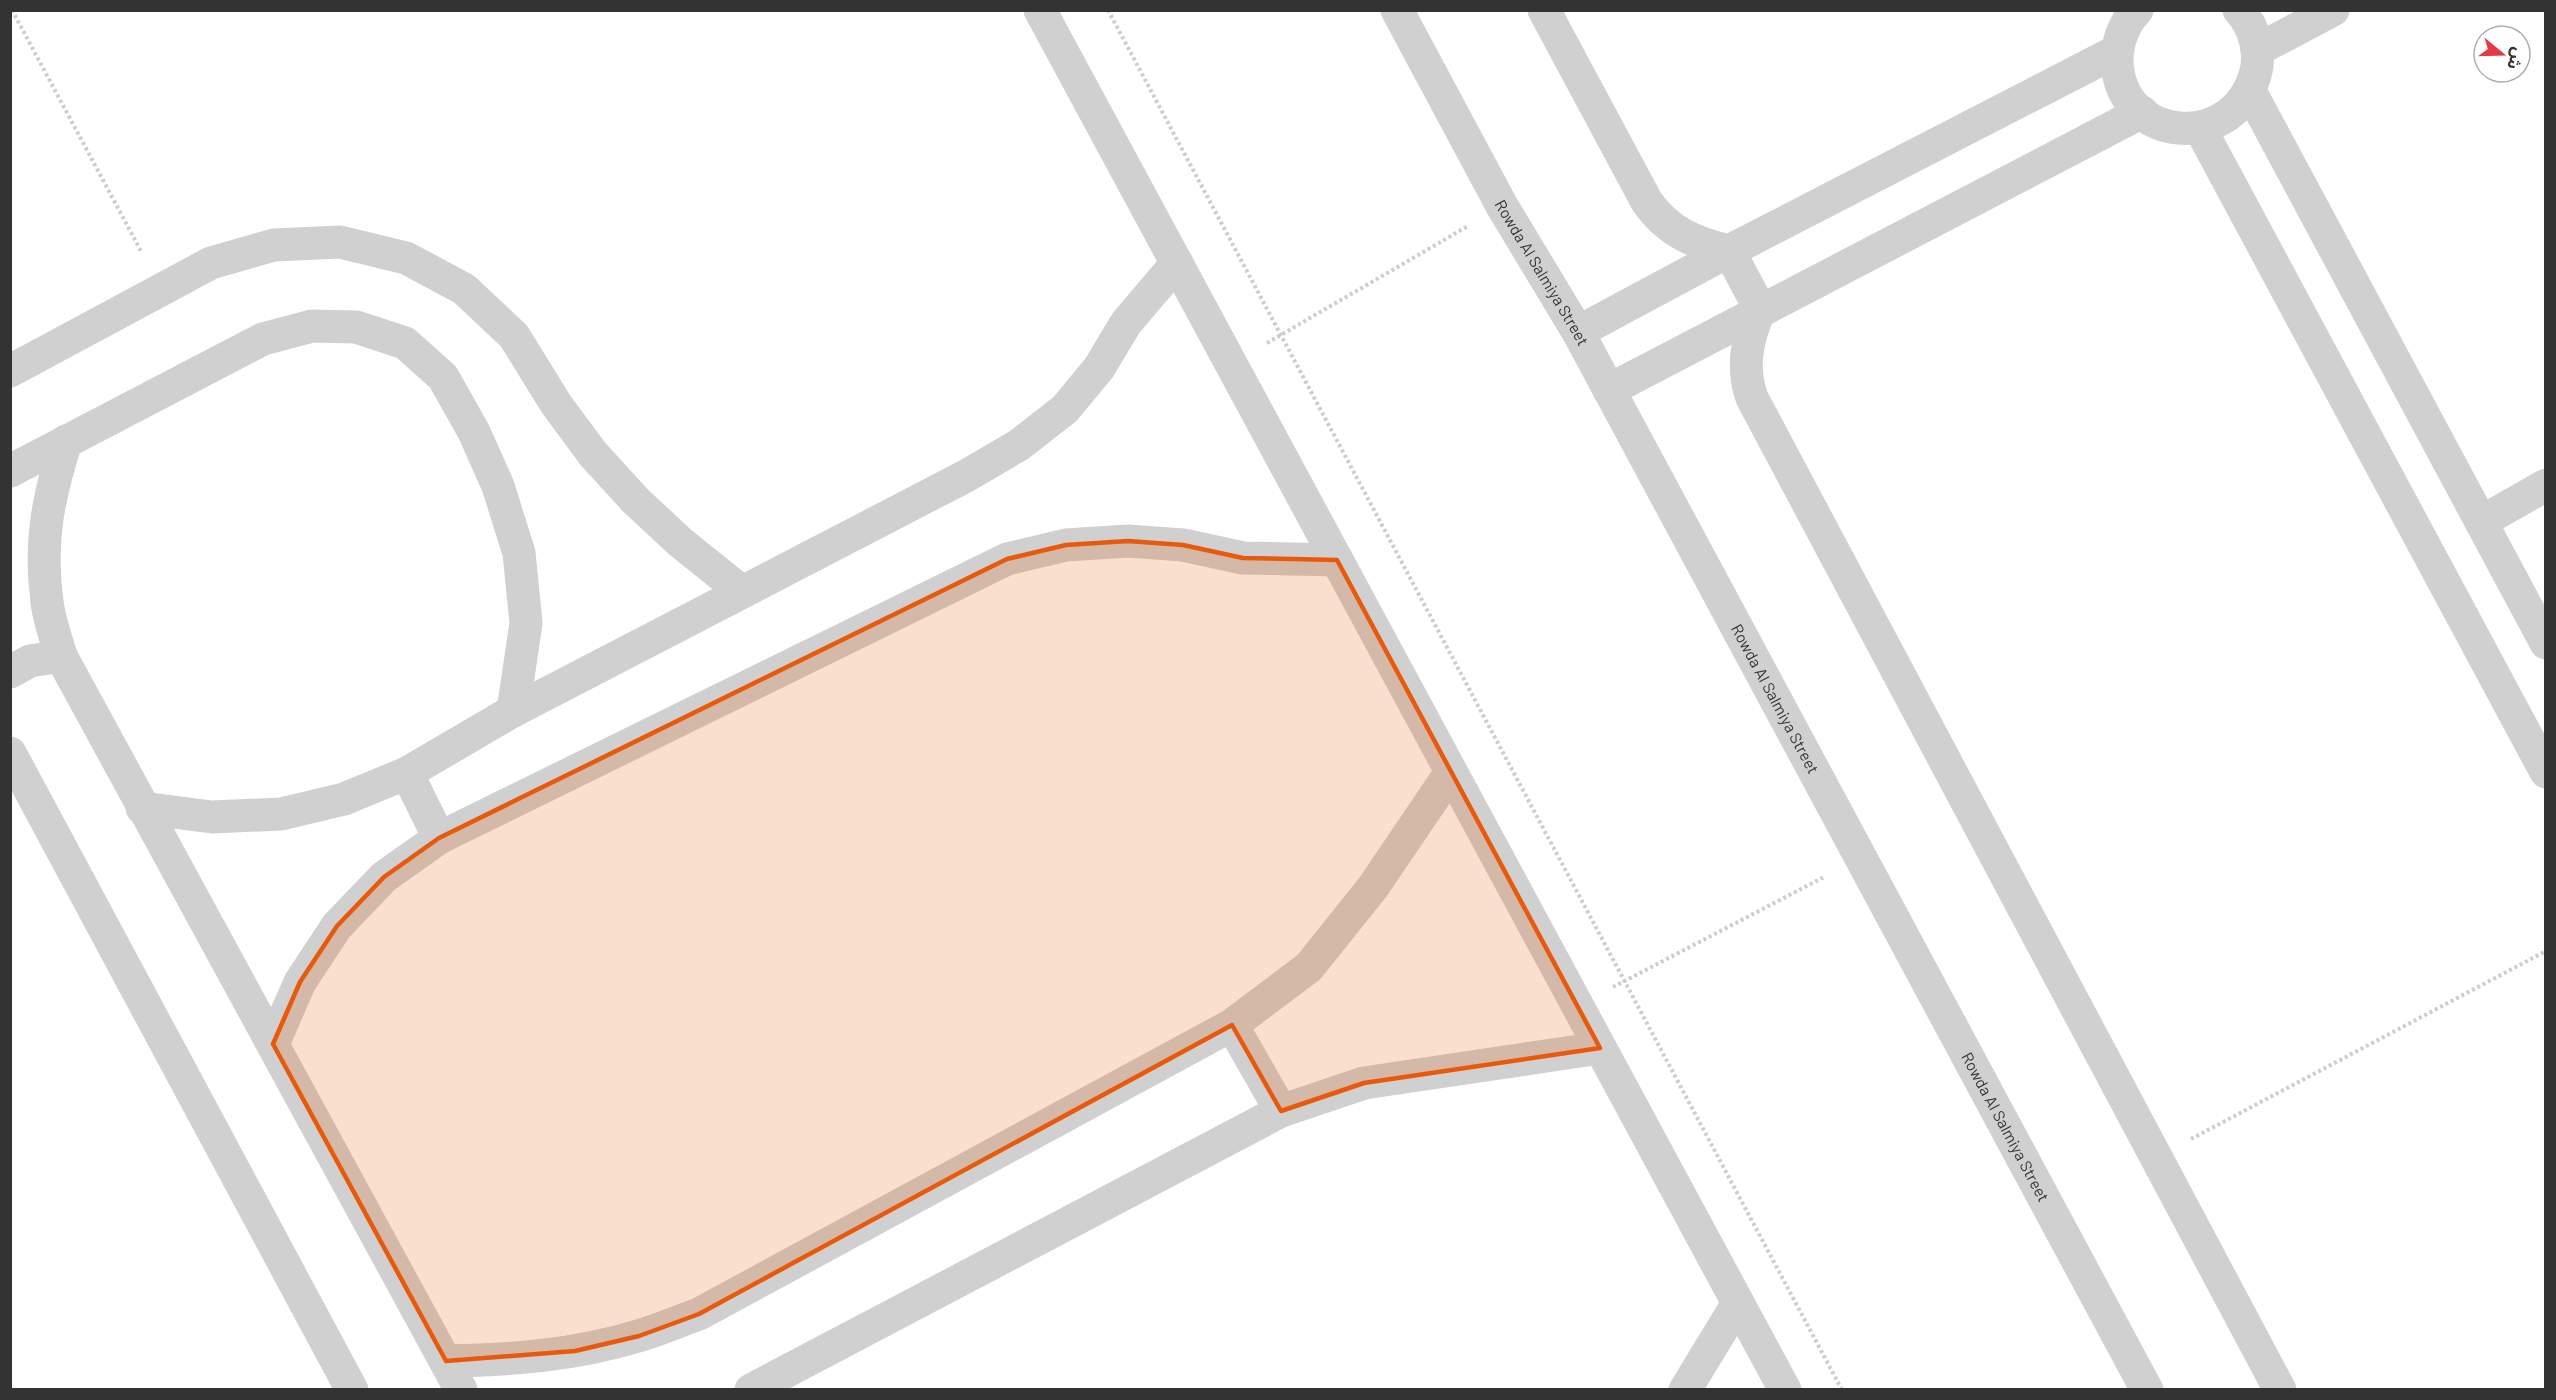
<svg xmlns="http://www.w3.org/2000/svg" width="2556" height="1400" font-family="Barlow,'Noto Sans Arabic',sans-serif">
  <rect width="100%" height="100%" fill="#fff"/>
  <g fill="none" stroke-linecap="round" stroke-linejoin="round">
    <path stroke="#cdcdcd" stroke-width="4" stroke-dasharray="3 3" stroke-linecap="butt" d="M12,10L142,253
      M1108,10L1842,1390
      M1267,343L1468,226
      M1613,987L1824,877
      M2191,1139L2546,951"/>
    <g stroke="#d0d0d0" stroke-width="33">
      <path d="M1040,10L1785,1390"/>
      <path id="s1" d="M1397,10L1502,206L1578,332L2147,1390"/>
      <path d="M1544,10L1647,202C1668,232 1695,243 1729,251L1760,309C1747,339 1741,367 1752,398L2280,1390"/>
      <path d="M2137,10C2124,23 2117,42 2117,61C2120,143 2232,153 2255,75C2262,53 2254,26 2239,10"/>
      <path d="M2257,50L2333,10"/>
      <path d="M2250,91L2546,643"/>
      <path d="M2200,128L2546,772"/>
      <path d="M1578,332L1729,251L2117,51"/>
      <path d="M10,371L211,263L274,245L340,242L406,258L464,289L514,336L556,404L593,454L635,500L680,542L741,591"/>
      <path d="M1609,390L2142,112"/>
      <path d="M66,441C48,499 39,541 47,602C49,620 56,638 61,656L461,1390"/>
      <path d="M10,471L263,339L312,326L356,327L405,343L443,377L474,432L498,486L519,553L526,623L513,711"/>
      <path d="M2481,522L2546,485"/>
      <path d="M10,672L30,661L61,656"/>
      <path d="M10,753L352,1390"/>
      <path d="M407,773L439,838"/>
      <path d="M142,808L212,817L281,814L344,799L407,773L513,711L966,476L1019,445L1065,409L1099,368L1126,323L1177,263"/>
      <path d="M1232,1025L1281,1111"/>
      <path d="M273,1044L300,982L337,926L384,877L439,838L1007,559L1066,545L1128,541L1183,545L1243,558L1337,560"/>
      <path d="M446,1361C511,1360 576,1355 638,1336C659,1330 679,1321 699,1314L1232,1025L1309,967L1373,887L1451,772"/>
      <path d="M751,1390L1281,1111L1364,1083L1600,1048"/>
      <path d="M1685,1390L1738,1303"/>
    </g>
  </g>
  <path fill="#e8590c" fill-opacity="0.2" stroke="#e8590c" stroke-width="4.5" stroke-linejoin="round" d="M1128,541L1183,545L1243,558L1337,560L1600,1048L1364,1083L1281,1111L1232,1025L699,1314L639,1336L575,1351L446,1361L273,1044L300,982L337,926L384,877L439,838L1007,559L1066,545Z"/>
  <g text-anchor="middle" stroke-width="6" stroke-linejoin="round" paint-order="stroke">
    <g font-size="16" fill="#333" stroke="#fff">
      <text dy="6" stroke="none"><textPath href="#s1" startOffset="300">Rowda Al Salmiya Street</textPath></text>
      <text dy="6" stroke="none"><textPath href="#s1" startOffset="786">Rowda Al Salmiya Street</textPath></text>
      <text dy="6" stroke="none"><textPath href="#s1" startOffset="1272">Rowda Al Salmiya Street</textPath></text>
    </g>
  </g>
  <rect width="2556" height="1400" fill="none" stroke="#333333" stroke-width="24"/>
  <g transform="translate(2502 54) rotate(109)"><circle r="28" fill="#ffffff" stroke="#adadad" stroke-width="1.5"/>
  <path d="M0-4.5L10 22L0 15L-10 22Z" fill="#e63946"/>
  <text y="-9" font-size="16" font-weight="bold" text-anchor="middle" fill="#333333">ش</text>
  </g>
</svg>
